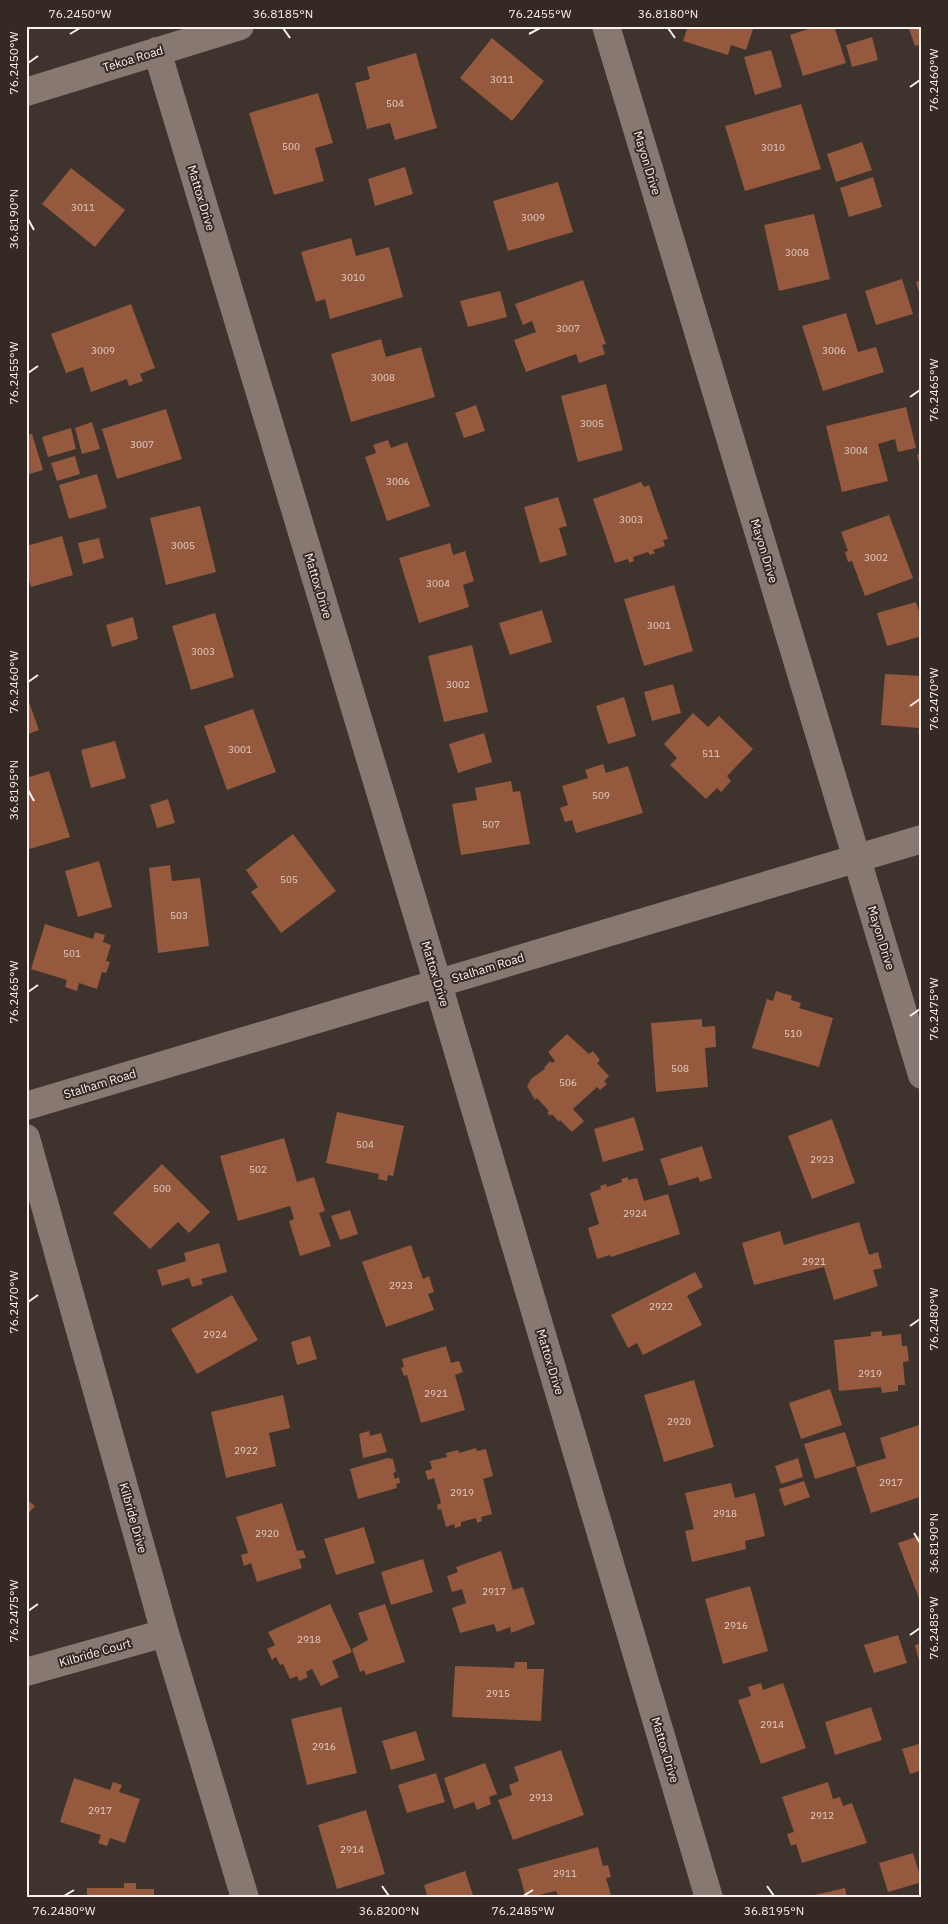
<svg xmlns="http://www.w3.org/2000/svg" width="948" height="1924" font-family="'IBM Plex Sans',sans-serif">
  <rect width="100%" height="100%" fill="#3f332d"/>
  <path fill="#95593e" d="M688,26H754L746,50L731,45L728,55L683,41Z
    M817,26H834L846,63L803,76L790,35Z
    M908,26H922V44L915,46Z
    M872,37L878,60L852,67L846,45Z
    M492,38L544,81L512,121L460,78Z
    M771,50L782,87L755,95L744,57Z
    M416,53L437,128L395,140L390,123L367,129L355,83L370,79L367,67Z
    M318,93L333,143L315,148L324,181L274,195L249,113Z
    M801,104L821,169L745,191L725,126Z
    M862,142L872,170L836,182L827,154Z
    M405,167L413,194L375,206L368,179Z
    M71,168L125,210L95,247L42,204Z
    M873,177L882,207L849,217L840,188Z
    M558,182L573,232L508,251L493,201Z
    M814,214L830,279L779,291L764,225Z
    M26,234L30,245L26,246Z
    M351,238L356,256L389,247L403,297L330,319L325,299L316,302L301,252Z
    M902,279L913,314L876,325L865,291Z
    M583,280L606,344L602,345L605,354L579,363L576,354L526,372L514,340L536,332L532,321L523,325L515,304Z
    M922,280V299H921L916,282Z
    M500,291L507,317L468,327L460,301Z
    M131,304L155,368L140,374L143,381L129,386L127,379L91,392L83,367L66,373L51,334Z
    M846,313L858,352L876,347L884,372L823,391L802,326Z
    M381,339L386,357L421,347L435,397L351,422L331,354Z
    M606,384L623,450L578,462L561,396Z
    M476,405L485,431L464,438L455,413Z
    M906,407L916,448L898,452L895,439L878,444L888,481L842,492L826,426Z
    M166,409L182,459L117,479L102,429Z
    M92,422L100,449L82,454L75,428Z
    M71,428L76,449L48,457L42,437Z
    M32,434L43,470L26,475V435Z
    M388,440L391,448L407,442L430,506L387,521L365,457L376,453L373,445Z
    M922,453V469H921L917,455Z
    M75,456L80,474L57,481L51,463Z
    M97,474L107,508L69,519L59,485Z
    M641,482L644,487L649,485L668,539L663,540L665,546L653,550L655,553L650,555L648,552L633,557L634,561L629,563L628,559L615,563L593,499Z
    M558,497L567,526L559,528L567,555L540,563L524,507Z
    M200,506L216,572L166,585L150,518Z
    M889,515L913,578L865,596L852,561L848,562L845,552L848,551L841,532Z
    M62,536L73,575L31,587L26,571V546Z
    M99,538L104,558L83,564L78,543Z
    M450,543L453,555L465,551L474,581L463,585L469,607L419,623L399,558Z
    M674,585L693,651L644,666L624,599Z
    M916,602L922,620V636L887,646L877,613Z
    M542,610L552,642L510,655L499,623Z
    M215,613L234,677L191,690L172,626Z
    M133,617L138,639L112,647L106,625Z
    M472,645L488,712L444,722L428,656Z
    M885,674L922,676V733H918L919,728L881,725Z
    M673,684L681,713L652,721L644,692Z
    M26,694L39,730L26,735Z
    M624,697L636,736L608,744L596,706Z
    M253,709L276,772L227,790L204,726Z
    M693,713L708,727L719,716L753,749L727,776L731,781L721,792L717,788L706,799L670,765L677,758L664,744Z
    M484,733L492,762L458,773L449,744Z
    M115,741L126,778L91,788L81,750Z
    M603,764L606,773L628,766L643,813L576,833L572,820L565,822L560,808L568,805L562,786L588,778L585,770Z
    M49,771L70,837L26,850V778Z
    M511,781L513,792L520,791L530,844L461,855L452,804L477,800L475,788Z
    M168,799L175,823L157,828L150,805Z
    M293,834L336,891L281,933L251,892L258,887L246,870Z
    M99,861L112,907L78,917L65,871Z
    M170,865L172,881L200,878L209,946L158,953L149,868Z
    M45,924L93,939L95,932L105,935L103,942L111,945L106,961L110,962L106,973L102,972L97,989L79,983L77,991L65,987L67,980L31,969Z
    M776,991L792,996L791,1000L801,1003L799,1008L833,1018L819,1067L752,1048L767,999L773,1001Z
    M702,1019V1027L715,1026L716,1047L705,1048L708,1087L656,1092L651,1023Z
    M567,1034L589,1054L593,1051L600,1060L597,1063L609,1076L604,1081L607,1084L600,1090L597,1087L573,1109L584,1121L572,1132L560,1120L559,1122L552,1114L550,1116L547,1112L549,1111L537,1098L535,1100L527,1086L532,1078L545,1069L544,1068L550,1061L552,1063L555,1061L548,1052Z
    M337,1112L404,1126L393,1176L388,1175L387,1181L378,1179L379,1174L326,1163Z
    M634,1117L644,1150L603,1162L594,1129Z
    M832,1119L855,1183L812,1199L788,1136Z
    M284,1138L297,1182L314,1177L325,1211L319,1213L331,1246L300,1256L289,1221L294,1219L290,1206L238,1221L220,1156Z
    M702,1146L712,1178L700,1182L698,1177L669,1186L660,1159Z
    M162,1164L210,1212L189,1233L178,1222L150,1249L113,1213Z
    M628,1177V1180L637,1178L644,1201L668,1194L680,1234L611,1257L610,1255L597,1259L588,1228L599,1224L590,1193L601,1189L600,1186L606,1184L607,1187L622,1182L621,1179Z
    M350,1210L358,1234L340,1240L331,1216Z
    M859,1222L869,1255L878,1252L882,1268L873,1270L878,1286L834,1300L824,1267L754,1285L742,1243L780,1231L784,1245Z
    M219,1243L227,1272L201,1279L203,1284L192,1287L189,1278L162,1286L157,1270L186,1261L184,1253Z
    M411,1245L423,1279L429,1276L434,1292L428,1294L434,1310L386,1327L362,1262Z
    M695,1272L703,1287L687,1296L702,1325L643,1355L637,1343L628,1348L611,1315Z
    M232,1295L258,1340L197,1374L171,1329Z
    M882,1331V1336L901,1334L902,1346H907L909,1361L903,1362L905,1385H898V1391L882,1393L881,1387L839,1391L834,1340L871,1336V1332Z
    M310,1336L317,1359L297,1365L291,1342Z
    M446,1346L451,1363L459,1361L463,1372L455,1375L465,1410L421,1423L407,1375L404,1376L401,1368L404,1367L402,1359Z
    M694,1380L714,1447L664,1462L644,1395Z
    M830,1389L842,1425L801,1439L789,1403Z
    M283,1395L290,1428L269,1433L276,1466L226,1478L211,1412Z
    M922,1424V1502L920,1497L871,1513L856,1467L886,1458L880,1438Z
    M369,1431L370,1436L381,1433L387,1452L363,1458L359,1434Z
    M845,1432L856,1466L815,1479L804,1444Z
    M476,1448L477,1451L486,1449L493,1476L483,1479L492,1514L481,1517L482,1521L477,1523L476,1518L461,1522V1526L455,1528L454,1524L446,1527L441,1509L438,1510L437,1505L441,1503L434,1478L428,1480L425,1471L432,1469L430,1461L447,1457L446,1453L458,1450L459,1453Z
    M388,1458L393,1459L396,1472L393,1473L395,1479L399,1477L400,1483L396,1484L397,1488L358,1499L350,1469Z
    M798,1458L803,1477L781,1484L775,1466Z
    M804,1481L810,1497L784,1506L779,1489Z
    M731,1483L735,1498L755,1493L765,1536L745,1541L746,1549L692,1562L685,1531L694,1529L685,1493Z
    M26,1499L35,1506L26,1516Z
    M282,1503L297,1551L303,1550L306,1558L299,1559L302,1568L257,1582L251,1563L244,1566L241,1555L248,1553L236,1517Z
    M364,1527L375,1563L336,1575L324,1539Z
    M922,1535V1606L898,1543Z
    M501,1551L513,1590L523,1587L535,1624L511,1633L510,1627L497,1632L494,1624L460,1633L452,1608L466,1603L462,1589L452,1592L447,1576L458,1572L456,1567Z
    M423,1559L433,1592L391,1605L381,1572Z
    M750,1586L768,1651L723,1664L705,1599Z
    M330,1604L352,1652L332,1661L339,1677L321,1686L312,1669L306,1672L308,1677L299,1681L297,1676L290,1679L283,1664L280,1665L276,1657L272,1660L267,1649L275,1645L268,1632Z
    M385,1604L405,1662L366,1675L364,1670L360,1672L352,1649L368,1640L358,1613Z
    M898,1635L907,1663L874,1673L864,1645Z
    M922,1643V1668H921L915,1645Z
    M515,1662H527V1669H544L541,1721L452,1717L455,1666L514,1668Z
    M761,1683L763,1690L783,1683L806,1748L761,1764L738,1700L751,1696L748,1687Z
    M341,1707L357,1773L307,1785L291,1719Z
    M871,1707L882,1740L835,1755L825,1722Z
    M416,1731L425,1760L391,1770L382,1741Z
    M922,1743V1770L910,1774L902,1749Z
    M561,1750L584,1815L513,1840L498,1800L512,1795L509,1785L519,1781L514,1767Z
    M485,1763L497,1794L489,1797L491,1804L477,1810L474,1802L454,1809L444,1778Z
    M436,1773L445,1802L407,1813L398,1785Z
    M74,1778L110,1790L113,1782L122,1785L119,1792L140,1799L125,1843L110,1838L107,1846L98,1843L101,1835L60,1822Z
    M828,1782L833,1799L840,1797L843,1806L852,1803L867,1843L802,1863L796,1844L791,1846L787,1834L794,1832L782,1797Z
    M366,1810L385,1874L337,1889L318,1825Z
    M598,1847L603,1866L608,1865L611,1877L606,1878L612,1898H559L556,1891L526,1898L518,1869Z
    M913,1853L922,1882L888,1892L879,1863Z
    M465,1871L474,1898H428L424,1885Z
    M124,1883H136V1889H154V1898H87V1888H124Z
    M845,1888L847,1898H806V1897Z"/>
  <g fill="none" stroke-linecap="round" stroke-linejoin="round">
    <path stroke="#887872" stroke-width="28" d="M606,26L922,1075
      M157,51L438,984L709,1898
      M26,92L240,26
      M26,1106L922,839
      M26,1138L165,1633L245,1898
      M26,1672L165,1633"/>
  </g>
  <path fill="none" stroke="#f9f1ed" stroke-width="2" d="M283,28L290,38M668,28L675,38M70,34L80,28M529,34L540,28M28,63L38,56M910,87L920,80M28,219L34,230M28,373L38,366M910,397L920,390M28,682L38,675M910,706L920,699M28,790L34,801M28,992L38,985M910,1016L920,1009M28,1302L38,1295M910,1326L920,1319M914,1533L920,1543M28,1611L38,1604M910,1635L920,1628M382,1886L389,1896M767,1886L774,1896M64,1896L74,1890M523,1896L533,1890"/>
  <g text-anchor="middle" stroke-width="4" stroke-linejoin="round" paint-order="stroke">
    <g font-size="10" fill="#e0cbc1">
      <text x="502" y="83">3011</text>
      <text x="395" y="107">504</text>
      <text x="291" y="150">500</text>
      <text x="773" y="151">3010</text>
      <text x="83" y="211">3011</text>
      <text x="533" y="221">3009</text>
      <text x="797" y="256">3008</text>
      <text x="353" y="281">3010</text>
      <text x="568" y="332">3007</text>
      <text x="103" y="354">3009</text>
      <text x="834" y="354">3006</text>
      <text x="383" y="381">3008</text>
      <text x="592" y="427">3005</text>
      <text x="142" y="448">3007</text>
      <text x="856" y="454">3004</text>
      <text x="398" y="485">3006</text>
      <text x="631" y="523">3003</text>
      <text x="183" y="549">3005</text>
      <text x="876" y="561">3002</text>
      <text x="438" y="587">3004</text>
      <text x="659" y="629">3001</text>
      <text x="203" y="655">3003</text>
      <text x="458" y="688">3002</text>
      <text x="240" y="753">3001</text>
      <text x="711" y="757">511</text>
      <text x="601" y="799">509</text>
      <text x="491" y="828">507</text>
      <text x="289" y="883">505</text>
      <text x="179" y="919">503</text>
      <text x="72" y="957">501</text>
      <text x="793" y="1037">510</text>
      <text x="680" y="1072">508</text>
      <text x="568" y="1086">506</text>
      <text x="365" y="1148">504</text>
      <text x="822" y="1163">2923</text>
      <text x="258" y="1173">502</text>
      <text x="162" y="1192">500</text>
      <text x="635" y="1217">2924</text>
      <text x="814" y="1265">2921</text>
      <text x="401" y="1289">2923</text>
      <text x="661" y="1310">2922</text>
      <text x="215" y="1338">2924</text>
      <text x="870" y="1377">2919</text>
      <text x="436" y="1397">2921</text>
      <text x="679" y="1425">2920</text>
      <text x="246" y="1454">2922</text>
      <text x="891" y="1486">2917</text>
      <text x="462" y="1496">2919</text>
      <text x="725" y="1517">2918</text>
      <text x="267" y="1537">2920</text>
      <text x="494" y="1595">2917</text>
      <text x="736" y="1629">2916</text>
      <text x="309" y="1643">2918</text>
      <text x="498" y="1697">2915</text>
      <text x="772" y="1728">2914</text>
      <text x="324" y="1750">2916</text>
      <text x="541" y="1801">2913</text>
      <text x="100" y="1814">2917</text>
      <text x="822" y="1819">2912</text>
      <text x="352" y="1853">2914</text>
      <text x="565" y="1877">2911</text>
    </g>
    <g font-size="12" fill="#f9f1ed" stroke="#352923">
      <text transform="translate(133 59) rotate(-17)" y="4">Tekoa Road</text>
      <text transform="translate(647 163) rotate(73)" y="4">Mayon Drive</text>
      <text transform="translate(201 198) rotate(73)" y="4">Mattox Drive</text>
      <text transform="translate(764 551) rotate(73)" y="4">Mayon Drive</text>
      <text transform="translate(318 586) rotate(73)" y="4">Mattox Drive</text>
      <text transform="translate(881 938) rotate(73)" y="4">Mayon Drive</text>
      <text transform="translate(488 968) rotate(-17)" y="4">Stalham Road</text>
      <text transform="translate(435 974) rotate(73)" y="4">Mattox Drive</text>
      <text transform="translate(100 1084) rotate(-17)" y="4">Stalham Road</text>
      <text transform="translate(550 1362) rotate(73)" y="4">Mattox Drive</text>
      <text transform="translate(133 1518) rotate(74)" y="4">Kilbride Drive</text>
      <text transform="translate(95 1653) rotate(-16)" y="4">Kilbride Court</text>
      <text transform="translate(665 1750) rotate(73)" y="4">Mattox Drive</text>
    </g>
  </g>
  <rect width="948" height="1924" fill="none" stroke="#352923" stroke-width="55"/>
  <rect x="28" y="28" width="892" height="1868" fill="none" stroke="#f9f1ed" stroke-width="2"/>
  <g font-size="12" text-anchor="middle" fill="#f9f1ed">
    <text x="80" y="18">76.2450°W</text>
    <text x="283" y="18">36.8185°N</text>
    <text x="540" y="18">76.2455°W</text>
    <text x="668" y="18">36.8180°N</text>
    <text transform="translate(14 63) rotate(-90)" y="4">76.2450°W</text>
    <text transform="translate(934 80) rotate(-90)" y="4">76.2460°W</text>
    <text transform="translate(14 219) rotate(-90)" y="4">36.8190°N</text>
    <text transform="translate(14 373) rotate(-90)" y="4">76.2455°W</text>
    <text transform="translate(934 390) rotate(-90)" y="4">76.2465°W</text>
    <text transform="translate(14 682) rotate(-90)" y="4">76.2460°W</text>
    <text transform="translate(934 699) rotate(-90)" y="4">76.2470°W</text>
    <text transform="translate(14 790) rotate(-90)" y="4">36.8195°N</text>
    <text transform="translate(14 992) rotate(-90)" y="4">76.2465°W</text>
    <text transform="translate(934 1009) rotate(-90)" y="4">76.2475°W</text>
    <text transform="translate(14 1302) rotate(-90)" y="4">76.2470°W</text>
    <text transform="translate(934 1319) rotate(-90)" y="4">76.2480°W</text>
    <text transform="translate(934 1543) rotate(-90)" y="4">36.8190°N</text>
    <text transform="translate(14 1611) rotate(-90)" y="4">76.2475°W</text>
    <text transform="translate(934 1628) rotate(-90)" y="4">76.2485°W</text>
    <text x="64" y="1915">76.2480°W</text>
    <text x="389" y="1915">36.8200°N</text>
    <text x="523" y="1915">76.2485°W</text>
    <text x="774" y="1915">36.8195°N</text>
  </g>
</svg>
